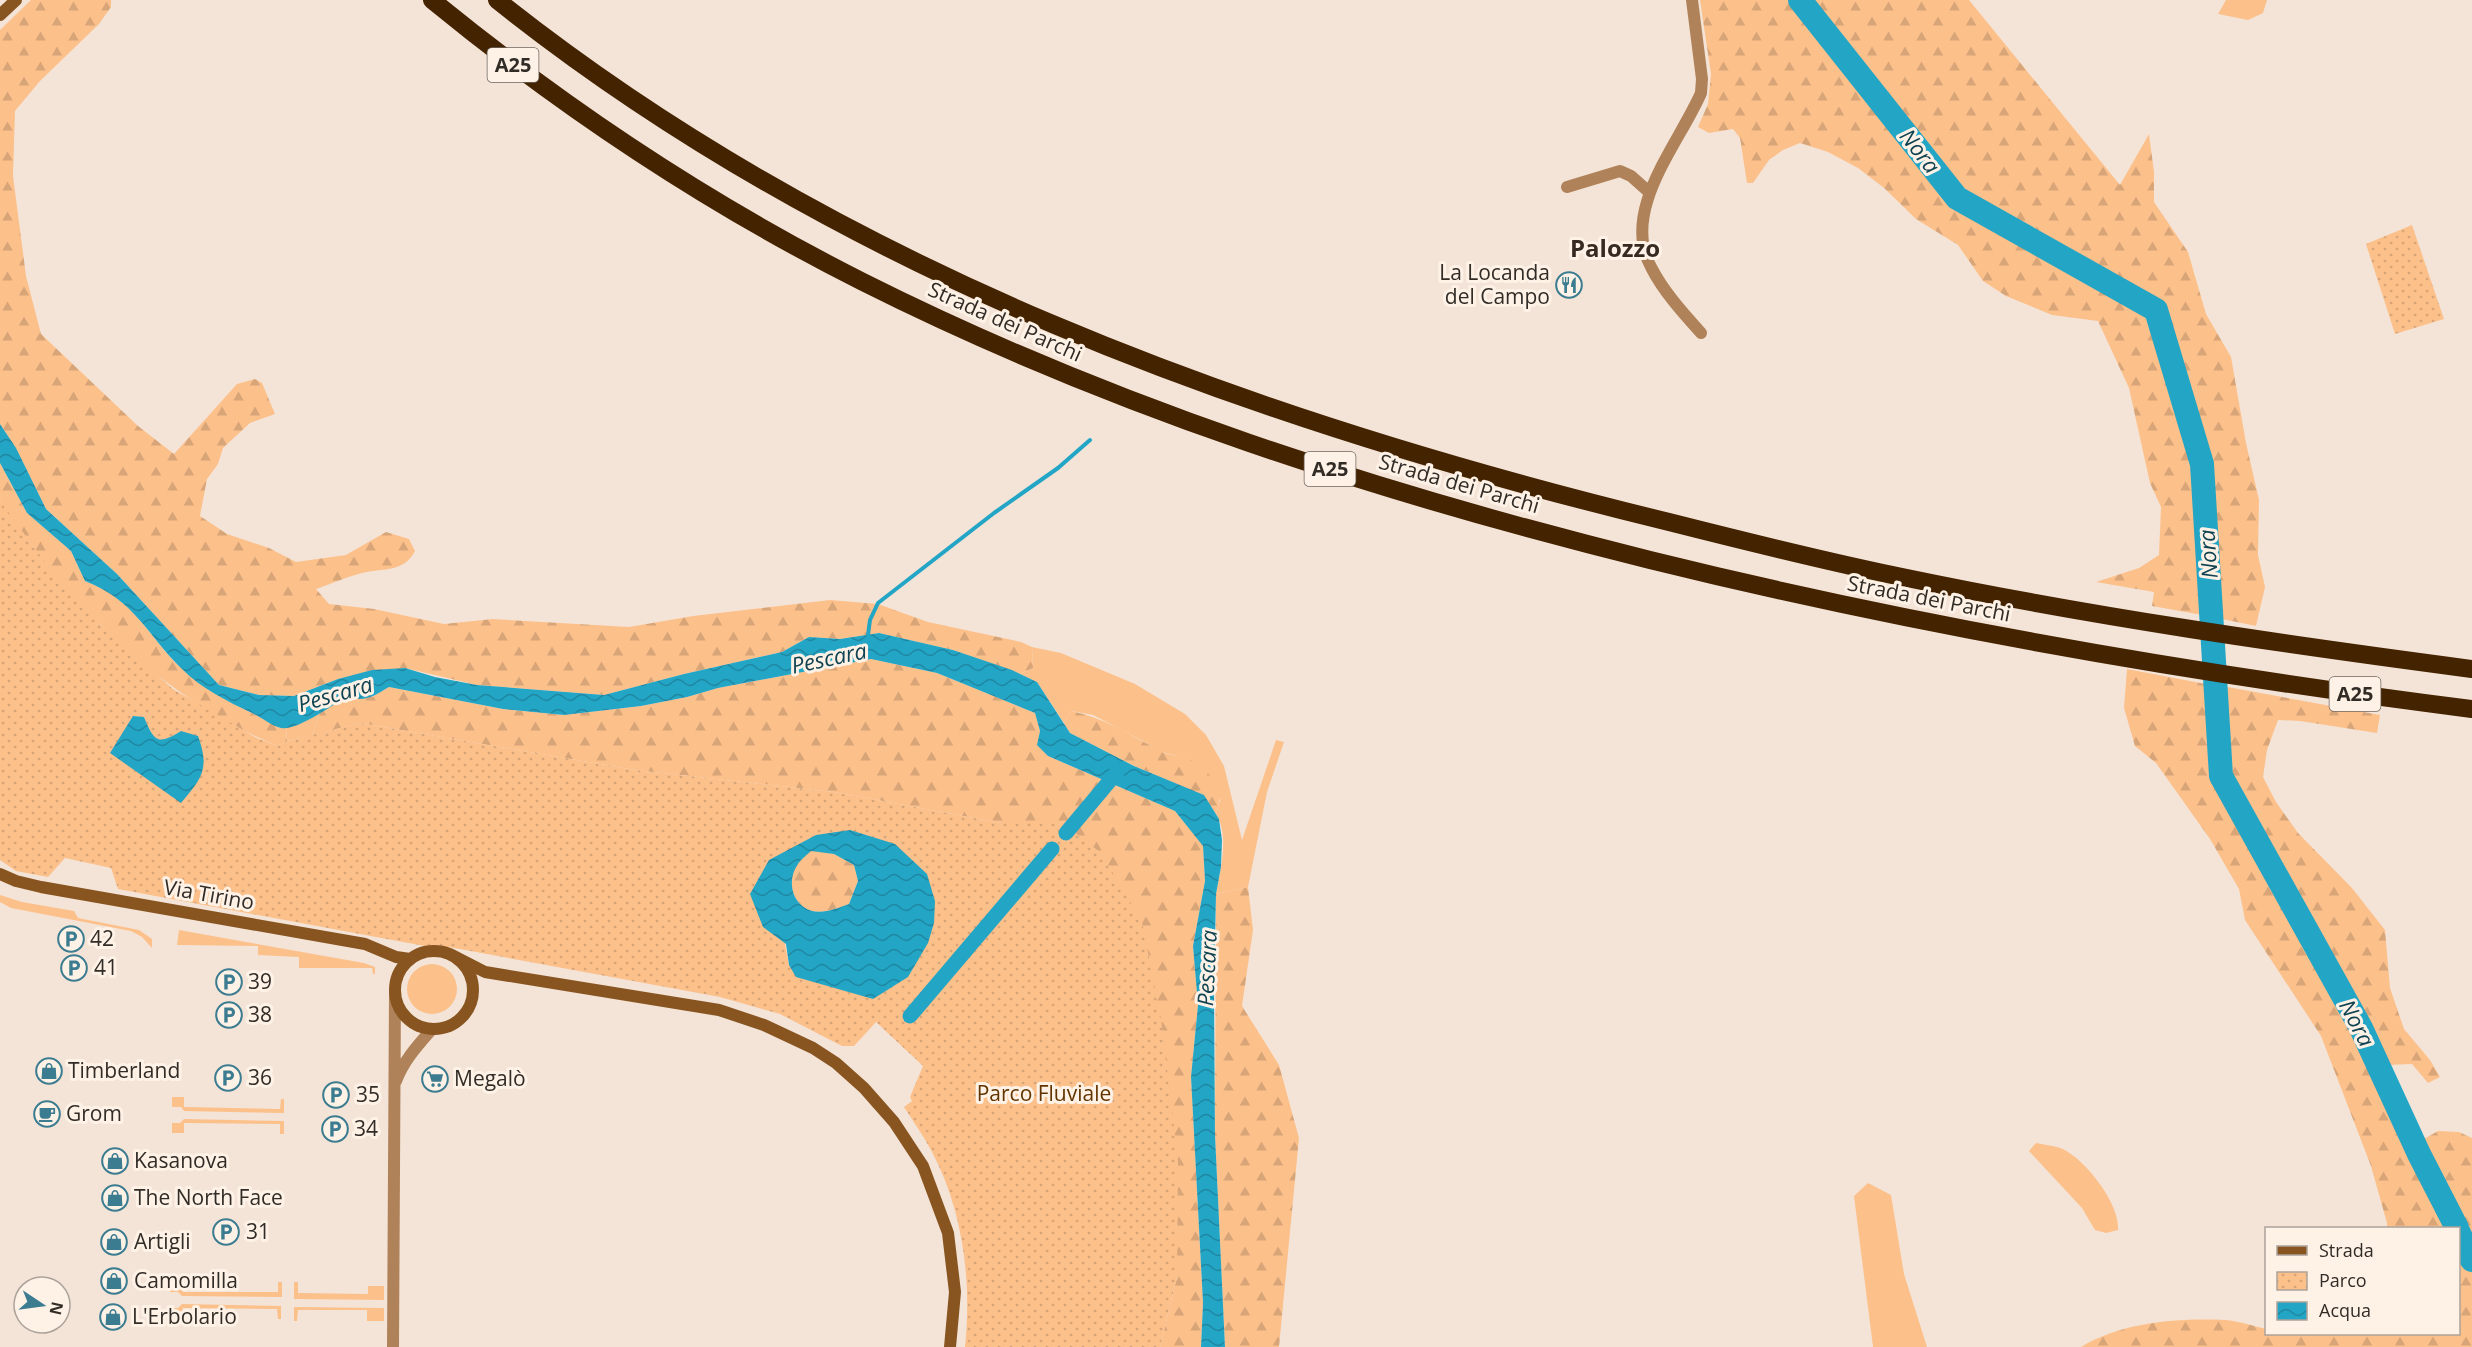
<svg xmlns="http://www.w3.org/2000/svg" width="2472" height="1347" font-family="'Open Sans',sans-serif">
  <defs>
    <pattern id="forest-firs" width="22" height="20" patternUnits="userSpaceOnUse" patternTransform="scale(1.5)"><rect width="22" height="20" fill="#fcc08b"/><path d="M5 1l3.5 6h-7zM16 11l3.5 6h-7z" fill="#d8a578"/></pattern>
    <pattern id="park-dots" width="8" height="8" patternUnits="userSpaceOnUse" patternTransform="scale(1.5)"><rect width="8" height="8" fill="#fcc08b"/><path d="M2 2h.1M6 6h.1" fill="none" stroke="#d8a578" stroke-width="1.8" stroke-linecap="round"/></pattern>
    <pattern id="water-waves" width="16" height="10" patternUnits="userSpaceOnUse" patternTransform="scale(1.5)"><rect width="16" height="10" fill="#23a5c6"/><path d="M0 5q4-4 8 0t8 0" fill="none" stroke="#1f87a1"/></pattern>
  </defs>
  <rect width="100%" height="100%" fill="#f4e4d7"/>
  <path fill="#fcc08b" d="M2226,0H2267L2263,13L2248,20L2218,14Z
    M1032,647L1061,653L1135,684L1185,714L1206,735L1224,766L1242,840L1276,740L1284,742L1267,792L1248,887L1216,894C1220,871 1230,836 1216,814L1220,800L1189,759L1158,751L1141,740L1093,715L1071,711L1064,723L1037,682L1020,674L1033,668Z
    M320,712L313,735L287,741L286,727L297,725Z
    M0,895L22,902L74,911L78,918L139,930L152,939V948L142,937L131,931L11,908L0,902Z
    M179,930L364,963L375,967V974H373L372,968H299V957L258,955V946L177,945Z
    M407 989a25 25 0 1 1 50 0a25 25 0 1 1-50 0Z
    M172,1097H184V1107L280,1109L281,1099H284V1113L184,1111L181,1107H172Z
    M184,1119L284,1121V1134H280V1124L184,1123V1133H172V1123H180Z
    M2036,1143C2046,1145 2060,1146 2068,1152C2089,1165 2120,1205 2118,1230L2106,1233L2095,1230L2082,1208L2029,1151Z
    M1868,1183L1891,1195L1904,1274L1927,1347H1873L1854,1196Z
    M182,1281L183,1292H278V1282H282V1297L182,1296L178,1292H170V1282Z
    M294,1282H298V1293L368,1294V1286H384V1300L294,1299Z
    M182,1304L281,1306V1319H278L277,1309L183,1308L182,1318H170L169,1308H178Z
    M294,1307L384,1308V1321H367V1310H298L297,1321H294Z"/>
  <path fill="url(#forest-firs)" d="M31,0H111V7L99,24L40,81L15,111L13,176L26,276L41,334L138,426L174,454L237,384L255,379L262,383L275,414L250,423L223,448L218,464L207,479L200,516L227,534L269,548L296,562L346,555L386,532L409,539L415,551C404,573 382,568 362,573C346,577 331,584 316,589L329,604L374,609L444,624L493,619L629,627L693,616L830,600L878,604L928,622L1021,642L1032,647L1033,668L1020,674L953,650L879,633L840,639L809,637L782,652L684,674L604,695L477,685L405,668L338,679L294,696L259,695L219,685L117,574L46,509L16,449L0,424V30Z
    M1700,0H1795L1798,7L1953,200L2155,312L2198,464L2208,616L2152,606L2154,592L2096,582L2139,568L2159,555L2161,507L2150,483L2129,388L2098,321L2052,315L2006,296L1983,281L1958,245L1916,219L1884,188L1858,168L1828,152L1800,143L1783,150L1769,160L1753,183H1747L1740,138L1733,129L1709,133L1698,127L1708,104L1711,74Z
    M1806,0H1969L2120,185L2149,134L2154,172V202L2188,252L2206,314L2231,357L2246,443L2259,500L2258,555L2265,587L2256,626L2217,618L2208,463L2160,301L1960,193Z
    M0,463L27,513L71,551L85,581C138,602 144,633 182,669C210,696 247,709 280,728L286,727L287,741L278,746C176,705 90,625 26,537C20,528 2,509 0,500C0,488 0,475 0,463Z
    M871,659L937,673L1035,713L1040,731L1038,745L1048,756L1175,811L1203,845L1205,881L1193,946L1198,1005L1191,1077L1203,1303L1201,1347H1160L1177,1277L1063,823H1001L834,792L635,770L360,723L313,735L320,712L347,697H372L389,687L503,709L564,715L641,706L687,697L718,688Z
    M2127,669L2211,685L2213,775L2360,1039L2453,1228H2387V1223L2371,1166L2321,1036L2245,920L2239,889L2210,839L2156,763L2135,746L2124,708Z
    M2222,686L2380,715L2377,733L2300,721L2278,720L2267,750L2263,777L2276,802L2298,833L2352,888L2385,930L2390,988L2404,1029L2430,1060L2440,1077L2428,1083L2412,1064L2388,1065L2378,1063L2367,1027L2227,772Z
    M1071,711C1102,717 1128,733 1156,749C1165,755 1177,755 1187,758C1203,764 1220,783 1219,801C1219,805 1217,810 1216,814L1203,795L1134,766L1070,733L1064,723Z
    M811,850L834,854L854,865L858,881L849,904C838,908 824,914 812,911C792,905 786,881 797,864C801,859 806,855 811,850Z
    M1248,887L1253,930L1242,1006L1279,1065L1299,1138L1279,1347H1225L1215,1135L1216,894Z
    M2438,1131L2459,1132L2472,1138V1252L2417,1143Z
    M2459,1240L2472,1269V1347H2081C2123,1322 2177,1318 2225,1320C2239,1321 2253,1326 2266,1329V1334H2458Z"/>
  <path fill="url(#park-dots)" fill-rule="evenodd" d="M2412,225L2444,319L2395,334L2366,244Z
    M0,501L45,562L101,625L173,689L257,738L278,746L287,741L360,723L635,770L834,792L1001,823H1063L1101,853L1142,922L1161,1019L1178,1161L1177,1277L1160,1347H965C972,1281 963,1209 931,1150C923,1135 913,1121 904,1107L912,1101L910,1097L923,1066L876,1022L854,1046H842L780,1014L720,997L449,947L425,946L376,937L118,889L111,868L65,858L48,877L16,871L0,860ZM133,716L144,717C154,742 157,746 181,732V803ZM850,830L908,977L789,965L769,860Z"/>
  <path fill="url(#water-waves)" fill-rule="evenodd" d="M0,424L16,448L46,509L117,574L219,685L259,695L294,696L338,679L372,670L405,668L435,677L477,685L604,695L684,674L782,652L809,637L840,639L879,633L953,650L1012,670L1037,682L1070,733L1134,766L1204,795L1219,819L1222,840L1221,867L1216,894L1214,990L1215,1135L1225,1347H1201L1203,1303L1191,1077L1198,1005L1193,946L1205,881L1203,846L1175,811L1048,756L1037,745L1040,731L1035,713L937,673L871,659L718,688L687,697L641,706L564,715L503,709L389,687C372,697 366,702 347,697C332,705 297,731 281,728C272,726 261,717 252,713C227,701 202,689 182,669C145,633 137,602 85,581L71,551L27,513L0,463Z
    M133,716L144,717C154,741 157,746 181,731L198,736C210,769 202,778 181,803L110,753Z
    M850,830L895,844L927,874L935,901L934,923L928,943L908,977L873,999L796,977L789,965L786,944L763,927L750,894L769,860L816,835ZM811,851L834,854L854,865L858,881L849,904C838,908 824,914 812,911C792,905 786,881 798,864C801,859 807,855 811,851Z"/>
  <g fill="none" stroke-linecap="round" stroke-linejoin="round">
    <path stroke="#23a5c6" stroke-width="4" d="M868,635L870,620L878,603L994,513L1058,468L1090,440
      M1069,833L1114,782
      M906,1020L1057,848"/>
    <path stroke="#23a5c6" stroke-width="15" d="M1066,833L1118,771
      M910,1016L1052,849"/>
    <path stroke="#23a5c6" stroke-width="24" d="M1800,0L1957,198L2156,310L2202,464L2221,776L2361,1028L2419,1154L2457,1228
      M2458,1231L2472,1260"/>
    <path stroke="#b0825a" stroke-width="12" d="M1692,0L1702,79L1701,93C1679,144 1620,210 1651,267C1663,291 1683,313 1701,333
      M1567,187L1620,171L1631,176L1649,192
      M396,1081C404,1060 418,1045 432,1029
      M393,1347L395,993"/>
    <path stroke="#885521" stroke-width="12" d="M0,15L16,0
      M0,874L16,881L41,887L365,944L396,957L410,959
      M395 990a39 39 0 1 1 78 0a39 39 0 1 1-78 0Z
      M450,954L485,972L719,1010L764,1025L813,1048L836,1063L864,1088L894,1122L923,1166L948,1233L955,1292L950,1347"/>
    <path stroke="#442300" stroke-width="18" d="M432,0C565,109 710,205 863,282C1112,407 1380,493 1650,560C1921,627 2195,674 2472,709
      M497,0C837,271 1250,420 1669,522C1748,542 1827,562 1907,578C2094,617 2283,644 2472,669"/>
  </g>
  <defs>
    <g id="restaurant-ring" transform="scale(1.35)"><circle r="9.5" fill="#fef2e7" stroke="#3c7c90" stroke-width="1.5"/><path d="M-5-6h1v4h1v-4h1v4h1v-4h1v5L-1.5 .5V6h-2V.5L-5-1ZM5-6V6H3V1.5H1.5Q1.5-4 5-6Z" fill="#3c7c90"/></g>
    <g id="parking-ring" transform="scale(1.35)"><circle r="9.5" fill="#fef2e7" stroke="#3c7c90" stroke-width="1.5"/><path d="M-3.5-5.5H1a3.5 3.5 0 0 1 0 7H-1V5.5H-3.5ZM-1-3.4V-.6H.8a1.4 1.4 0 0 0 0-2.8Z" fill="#3c7c90"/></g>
    <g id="shop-ring" transform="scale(1.35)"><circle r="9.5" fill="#fef2e7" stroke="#3c7c90" stroke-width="1.5"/><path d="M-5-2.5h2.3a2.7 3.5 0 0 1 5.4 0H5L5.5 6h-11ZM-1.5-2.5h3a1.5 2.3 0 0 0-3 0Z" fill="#3c7c90"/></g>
    <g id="supermarket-ring" transform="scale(1.35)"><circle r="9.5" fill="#fef2e7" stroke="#3c7c90" stroke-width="1.5"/><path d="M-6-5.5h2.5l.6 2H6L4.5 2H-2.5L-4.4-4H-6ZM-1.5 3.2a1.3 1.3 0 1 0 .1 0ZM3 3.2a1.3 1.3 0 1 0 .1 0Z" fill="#3c7c90"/></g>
    <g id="cafe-ring" transform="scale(1.35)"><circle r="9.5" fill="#fef2e7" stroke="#3c7c90" stroke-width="1.5"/><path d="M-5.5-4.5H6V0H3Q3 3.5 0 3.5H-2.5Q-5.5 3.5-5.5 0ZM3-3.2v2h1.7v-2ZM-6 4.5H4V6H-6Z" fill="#3c7c90"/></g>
  </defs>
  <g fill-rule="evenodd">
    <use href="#restaurant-ring" x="1569" y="285"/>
    <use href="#parking-ring" x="71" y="939"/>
    <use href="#parking-ring" x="74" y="968"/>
    <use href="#parking-ring" x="229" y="982"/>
    <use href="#parking-ring" x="229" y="1015"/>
    <use href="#shop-ring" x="49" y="1071"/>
    <use href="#parking-ring" x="228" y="1078"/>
    <use href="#supermarket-ring" x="435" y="1079"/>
    <use href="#parking-ring" x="336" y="1095"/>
    <use href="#cafe-ring" x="47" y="1114"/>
    <use href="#parking-ring" x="335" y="1129"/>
    <use href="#shop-ring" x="115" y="1161"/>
    <use href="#shop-ring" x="115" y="1198"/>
    <use href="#parking-ring" x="226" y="1232"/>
    <use href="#shop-ring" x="114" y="1242"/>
    <use href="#shop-ring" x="114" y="1281"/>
    <use href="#shop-ring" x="113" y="1317"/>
  </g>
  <g text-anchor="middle" stroke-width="6" stroke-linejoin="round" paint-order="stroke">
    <g fill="#fef2e7" stroke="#6f6761" stroke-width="1.5">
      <rect x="487.5" y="48" width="51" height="34" rx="4.5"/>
      <rect x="1304.5" y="452" width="51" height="34" rx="4.5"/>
      <rect x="2329.5" y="677" width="51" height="34" rx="4.5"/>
    </g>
    <g font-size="20" font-weight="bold" fill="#322c27">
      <text x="513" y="72">A25</text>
      <text x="1330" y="476">A25</text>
      <text x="2355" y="701">A25</text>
    </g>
    <g font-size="21" fill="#322c27" stroke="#fef2e7" text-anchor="start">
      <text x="1550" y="280" text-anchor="end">La Locanda<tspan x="1550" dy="24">del Campo</tspan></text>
      <text x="90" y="946">42</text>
      <text x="94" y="975">41</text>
      <text x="248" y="989">39</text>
      <text x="248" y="1022">38</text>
      <text x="68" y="1078">Timberland</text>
      <text x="248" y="1085">36</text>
      <text x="454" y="1086">Megalò</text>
      <text x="356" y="1102">35</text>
      <text x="66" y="1121">Grom</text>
      <text x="354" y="1136">34</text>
      <text x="134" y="1168">Kasanova</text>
      <text x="134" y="1205">The North Face</text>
      <text x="246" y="1239">31</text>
      <text x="134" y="1249">Artigli</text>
      <text x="134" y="1288">Camomilla</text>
      <text x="132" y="1324">L'Erbolario</text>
    </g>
    <g font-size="21" fill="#322c27" stroke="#fef2e7">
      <text transform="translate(1005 322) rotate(24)" y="7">Strada dei Parchi</text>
      <text transform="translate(1459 484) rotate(16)" y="7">Strada dei Parchi</text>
      <text transform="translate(1929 599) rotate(11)" y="7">Strada dei Parchi</text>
      <text transform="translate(209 895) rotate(10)" y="7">Via Tirino</text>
    </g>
    <g font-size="21" fill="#623500" stroke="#fef2e7">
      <text x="1044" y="1101">Parco Fluviale</text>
    </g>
    <g font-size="22" font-style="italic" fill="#0f4352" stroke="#fef2e7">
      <text transform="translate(1920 151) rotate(52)" y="8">Nora</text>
      <text transform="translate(2208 554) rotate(-94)" y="8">Nora</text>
      <text transform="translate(829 658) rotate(-12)" y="8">Pescara</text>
      <text transform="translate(335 694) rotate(-16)" y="8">Pescara</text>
      <text transform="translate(1207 968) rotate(-87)" y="8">Pescara</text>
      <text transform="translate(2357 1023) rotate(62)" y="8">Nora</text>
    </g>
    <g font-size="24" font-weight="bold" fill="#372b21" stroke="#fef2e7">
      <text x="1615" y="257">Palozzo</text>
    </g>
  </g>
  <rect x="2265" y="1227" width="195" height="108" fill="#fef2e7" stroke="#aca39a" stroke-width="1.5"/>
  <rect x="2277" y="1246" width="30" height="9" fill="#885521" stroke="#aca39a" stroke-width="1.5"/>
  <text x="2319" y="1257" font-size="18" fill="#322c27">Strada</text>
  <rect x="2277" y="1272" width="30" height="18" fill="url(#park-dots)" stroke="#aca39a" stroke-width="1.5"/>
  <text x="2319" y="1287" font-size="18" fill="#322c27">Parco</text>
  <rect x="2277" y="1302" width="30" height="18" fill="url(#water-waves)" stroke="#aca39a" stroke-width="1.5"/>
  <text x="2319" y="1317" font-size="18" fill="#322c27">Acqua</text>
  <g transform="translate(42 1305) rotate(103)"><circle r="28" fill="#fef2e7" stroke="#aca39a" stroke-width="1.5"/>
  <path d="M0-4.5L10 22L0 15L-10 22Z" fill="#3c7c90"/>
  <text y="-9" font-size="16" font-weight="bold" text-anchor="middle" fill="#322c27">N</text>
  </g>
</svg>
